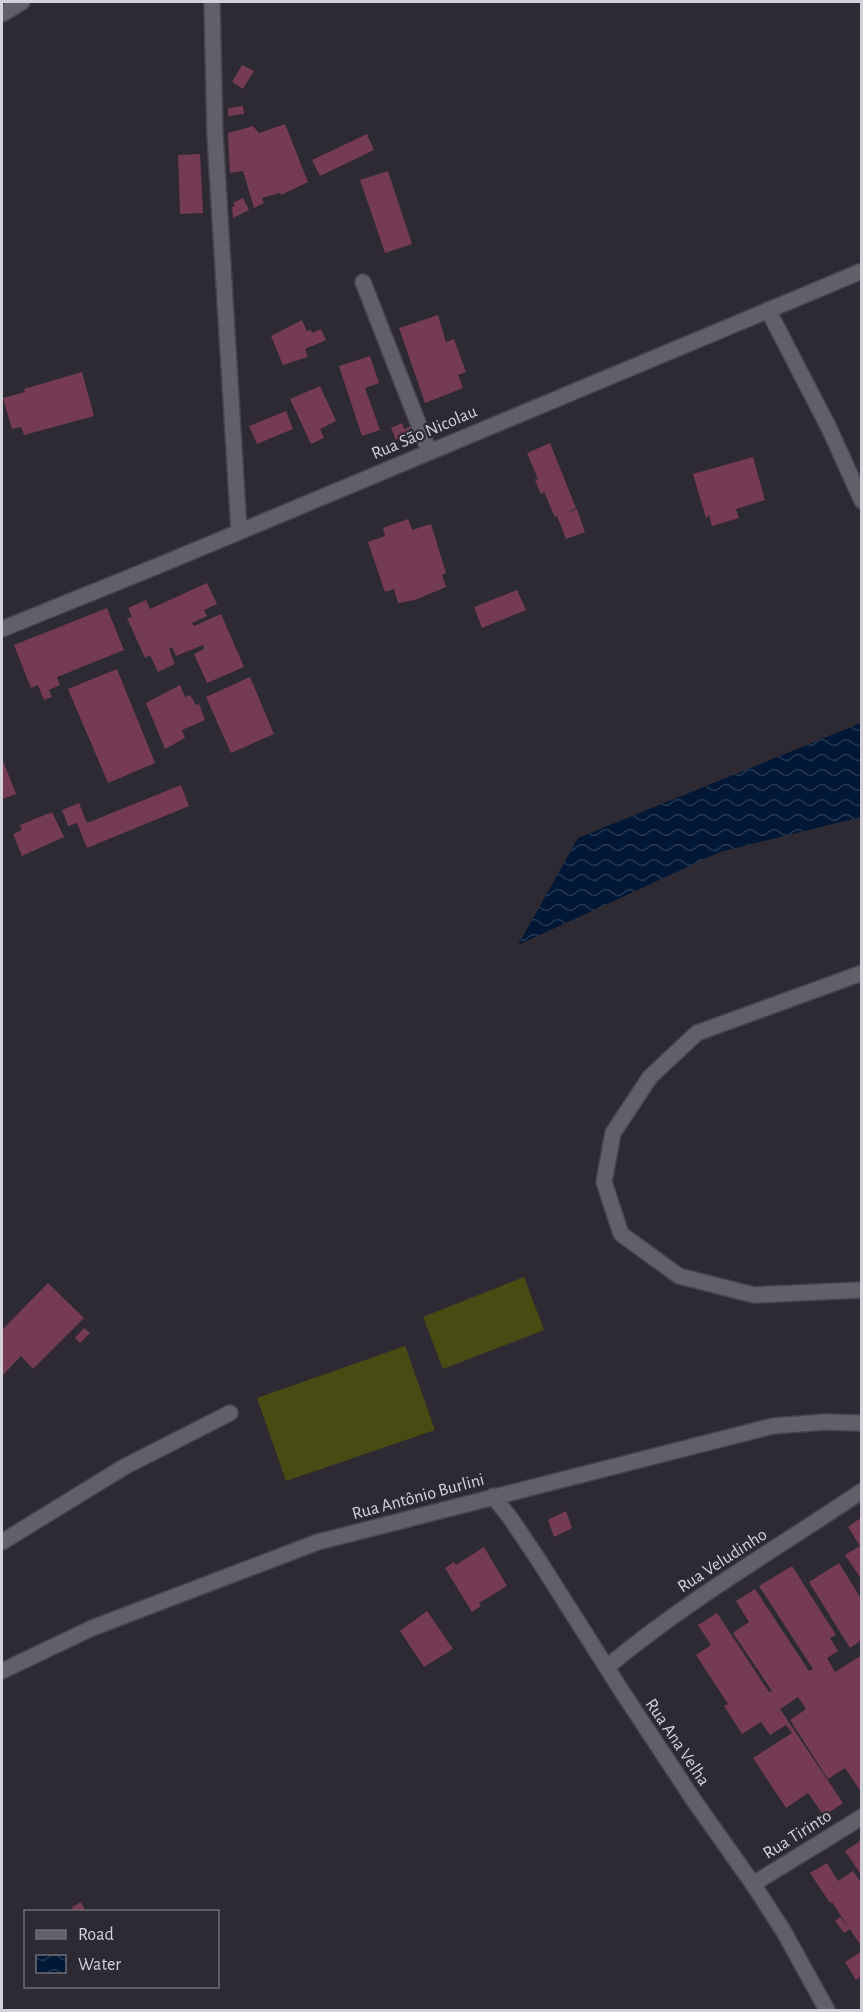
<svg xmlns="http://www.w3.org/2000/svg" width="863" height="2012" font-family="'Alegreya Sans',sans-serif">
  <defs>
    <pattern id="water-waves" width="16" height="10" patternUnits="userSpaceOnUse" patternTransform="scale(1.5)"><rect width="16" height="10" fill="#001835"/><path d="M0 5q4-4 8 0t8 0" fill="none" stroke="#243952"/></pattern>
  </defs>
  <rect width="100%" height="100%" fill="#2e2a33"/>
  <path fill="#484b12" d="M524,1277L544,1330L443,1369L423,1317Z
    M405,1346L435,1430L286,1481L257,1398Z"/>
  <path fill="url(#water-waves)" d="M861,723V817L720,852L518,945L578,838Z"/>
  <path fill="#743b52" d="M242,65L254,71L243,89L232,82Z
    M243,106L244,114L228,116V108Z
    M285,124L308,182L281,195L280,193L262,198L264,203L254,208L243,171L230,173L228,133L253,126L259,133Z
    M367,134L374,150L320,176L312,160Z
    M200,154L203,213L180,214L178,155Z
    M388,171L412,244L385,253L360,180Z
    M243,198L249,210L233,218L232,207L235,206L233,203Z
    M438,315L446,342L454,339L466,372L458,375L463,388L425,403L399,328Z
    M302,320L307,331L311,330L312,333L321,329L326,340L305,349L308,357L283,365L271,336Z
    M370,356L379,383L365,388L380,430L362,436L339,366Z
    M82,372L94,416L24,435L21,427L12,429L3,398L25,392L24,389Z
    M320,386L336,421L320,429L324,438L311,444L290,399Z
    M286,411L293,429L257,444L249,426Z
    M402,423L404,429L416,424L419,430L396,440L391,428Z
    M550,443L576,508L564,514L577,509L585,532L566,539L557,516L555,517L544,492L541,494L535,480L538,479L527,453Z
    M753,457L765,500L736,509L739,518L712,526L709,515L706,518L693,474Z
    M408,519L412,530L431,524L446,573L442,575L446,587L415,600L398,603L394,589L385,592L368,542L385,536L383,528Z
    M207,583L217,604L204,610L207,616L192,623L194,626L221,614L244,667L207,683L194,654L204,649L203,645L176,656L172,647L169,649L175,664L158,672L150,655L145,658L127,618L132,617L128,608L146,600L150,609Z
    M517,590L526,610L482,628L474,607Z
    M107,608L124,650L57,677L60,685L49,690L52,697L44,700L38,685L31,688L14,645Z
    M117,669L155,763L108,783L68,689Z
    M250,677L274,734L231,753L206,697Z
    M180,685L185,697L190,695L196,705L199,704L205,720L182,730L185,738L165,749L146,703Z
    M2,758L16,794L2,799Z
    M181,785L189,806L87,848L77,823L68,826L62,810L79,803L87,823Z
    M52,812L64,837L22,856L13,834L22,830L20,825Z
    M48,1283L84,1318L33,1369L21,1356L2,1376V1330Z
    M84,1328L90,1333L80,1343L75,1338Z
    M566,1511L572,1528L554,1537L548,1520Z
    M862,1517V1580L845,1555L860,1546L848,1527Z
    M484,1547L507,1586L479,1603L481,1606L472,1612L445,1568L454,1562L456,1565Z
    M839,1563L862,1600V1640L850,1648L809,1582Z
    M792,1566L836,1635L830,1638L838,1651L827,1658L835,1672L862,1655V1793L845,1768L828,1779L790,1720L806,1709L798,1697L780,1709L843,1803L824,1816L808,1793L786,1808L753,1758L792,1733L786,1725L770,1735L761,1722L742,1734L724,1706L728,1704L696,1655L711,1645L698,1625L717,1613L769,1692L772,1691L733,1633L749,1622L736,1601L755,1589L809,1671L813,1669L759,1586Z
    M427,1611L453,1649L424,1667L400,1631Z
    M862,1840V1876L845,1851Z
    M827,1863L838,1881L853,1871L862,1884V1941L859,1943L850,1929L844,1933L835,1921L840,1917L848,1927L832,1902L830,1903L810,1873Z
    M81,1902L86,1912H74L72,1907Z
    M862,1951V1976L856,1980L845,1962Z"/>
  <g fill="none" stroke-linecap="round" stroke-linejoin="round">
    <g stroke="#47454c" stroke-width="18">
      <path id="service" d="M768,310L829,428L862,501
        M862,973L697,1033L650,1077L613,1133L604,1182L621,1234L679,1276L754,1295L862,1290
        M2,1542L124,1467L230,1413"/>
    </g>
    <g stroke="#47454c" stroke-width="18">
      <path id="minor" d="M212,2L215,135L239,531
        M2,14L22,2
        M363,282L429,451
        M2,629L160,565L862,271
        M493,1496L511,1519L536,1556L621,1690L695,1802L753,1884L784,1932L827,2010
        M607,1667C686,1601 776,1549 862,1491
        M2,1671L92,1628L318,1542L773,1426L825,1422L862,1423
        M753,1884L862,1817"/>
    </g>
    <use href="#service" stroke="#625f68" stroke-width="15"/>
    <use href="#minor" stroke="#625f68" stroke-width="15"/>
  </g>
  <g text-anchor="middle" stroke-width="4.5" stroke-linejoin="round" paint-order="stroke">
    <g font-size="18" fill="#d4d2d8" stroke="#2e2a33">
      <text transform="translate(424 432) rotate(-23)" y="6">Rua São Nicolau</text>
      <text transform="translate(418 1496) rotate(-15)" y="6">Rua Antônio Burlini</text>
      <text transform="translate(722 1560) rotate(-33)" y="6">Rua Veludinho</text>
      <text transform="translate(678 1742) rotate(56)" y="6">Rua Ana Velha</text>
      <text transform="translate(797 1834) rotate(-32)" y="6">Rua Tirinto</text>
    </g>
  </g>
  <rect width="863" height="2012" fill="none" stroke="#d4d2d8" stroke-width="6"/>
  <rect x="24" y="1910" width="195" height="78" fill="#2e2a33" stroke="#706d75" stroke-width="1.5"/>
  <rect x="36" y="1930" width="30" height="9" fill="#625f68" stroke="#706d75" stroke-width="1.5"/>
  <text x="78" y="1940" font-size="18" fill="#d4d2d8">Road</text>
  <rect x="36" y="1955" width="30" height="18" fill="url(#water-waves)" stroke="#706d75" stroke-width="1.5"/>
  <text x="78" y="1970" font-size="18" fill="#d4d2d8">Water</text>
</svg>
